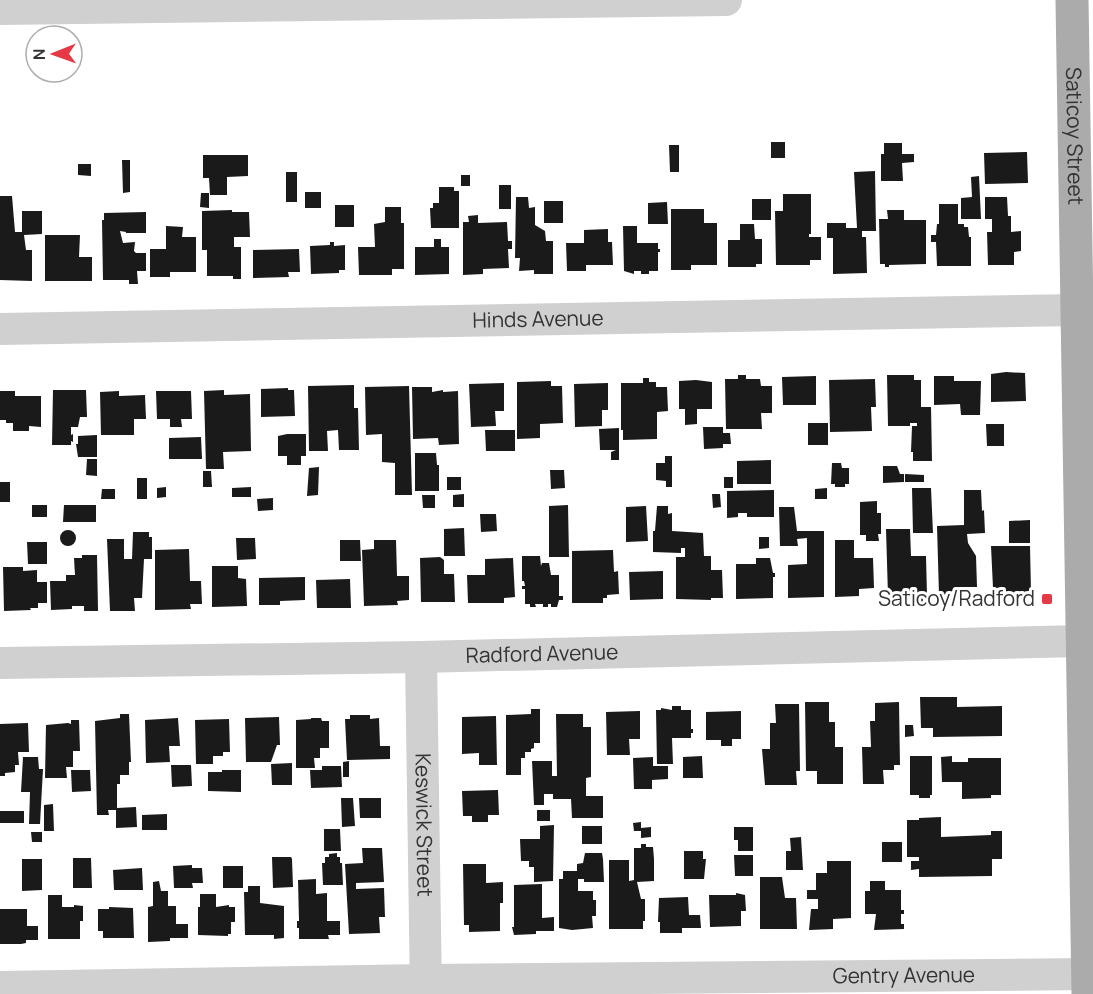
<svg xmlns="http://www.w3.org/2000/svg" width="1093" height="994" font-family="Manrope,sans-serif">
  <rect width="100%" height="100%" fill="#fff"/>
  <path fill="#1a1a1a" d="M771,142H785V158H771Z
    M884,143H902V154H914V162L902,163L903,181H881V154H884Z
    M669,145H679V172H670Z
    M1027,152L1028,183L985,184L984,153Z
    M203,155H248V176L227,177V195H210L209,178H203Z
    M122,160H130V192L123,193Z
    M78,164H91V176L78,175Z
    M875,171L876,231H862V237H866L867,273L833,274V238H827V223H846V228H857L854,172Z
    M286,172H297V202H286Z
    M461,175H470V186H461Z
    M979,176L981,219H961V198L972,197L971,177Z
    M499,185H511V209H499Z
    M439,187H454V191H459V228H431L430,208H433V203H439Z
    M305,192H321V208H305Z
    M201,193H209V208L200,207Z
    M783,194H811V234H809V237H821V260H810V265H776L775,211H783Z
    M0,196H12L15,232H22V211H42V234L24,235L26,250H32V281L0,280Z
    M516,197H528L529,208L535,207V225L545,231L546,241H553V274H534V270L519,271L520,258H515Z
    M985,197H1007L1008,216H1011V232L1021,231V251L1014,252V265H988L987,232H992V219H985Z
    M752,199H771V220H752Z
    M544,201H563V223H544Z
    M667,202L668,224H648V203Z
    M939,204H958V224H964V227H968L969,237H971V266H937L936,242H931V235H936L937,224H939Z
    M335,205H354V227H335Z
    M385,207H401V223H404V269H392V275H359L358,247H375L374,224L385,222Z
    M671,209H704V223H717V265H691V270H671Z
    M232,210V212H249L250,237H234V247H241V279H233V276H207V250H202V211Z
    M887,210H904V220H926V264L889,265V267H885V264H880L879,219H888Z
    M146,212V233H126V232L120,231L123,243L135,242L134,251L136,253H146V271H137L138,284H129V280H103L102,220H104V213Z
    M478,215V223L507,222L508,241H512V249H508L509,268L483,269V274L463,275V222H469L468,216Z
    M740,224H754L755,239H762V264H756V267H728V240H740Z
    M166,226L183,227L182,237H196V272H170V277H150V249H166Z
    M623,226H637V243H658V249H660V252H658V271H649V274H641V271H634V274L624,271Z
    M608,229V242H612L613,265H586V271H567L566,243H584V230Z
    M45,235H80L79,257H92V281H45Z
    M434,239H441V247H449V274L415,275V247H434Z
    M330,242H334V246L345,245V270H339V273L311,274L310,246L330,245Z
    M299,249L300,272H288L289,277L253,278V250Z
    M1006,372L1025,373L1026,401L991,402V374Z
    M738,375H746V379H760L761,386H772V413H761L762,429H726L725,379H738Z
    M887,375H914V380H921V407H931L932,461H913V452H911L912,426H917V423H910V426H888Z
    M816,376V405H783L782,377Z
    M934,376H954V381H981L980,415H961L960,404L934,405Z
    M643,378H649V382H656V387H667L668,411L657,412V439L623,440V430H621V383H643Z
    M875,379L876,407H871L872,431L830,432L829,380Z
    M696,380L712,382V409H697V424L685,425V409H679V381Z
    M551,381V386H562L563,423L540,424V438L517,439V382Z
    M504,383V411H495L496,426L471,427L469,384Z
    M608,383V410H602V426L575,427L574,384Z
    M354,385V408H358L359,450H339L338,430L327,431L328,451H309L308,386Z
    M409,386L412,495H395V463L382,462V434L366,435L365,387Z
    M412,387H432V392L443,390V392L458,391L459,444L439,445L438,438L413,439Z
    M288,388V390H294L295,416L261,417V389Z
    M53,390H86L87,417H80L78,427H71V435L73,434V442L71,441V445H52Z
    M224,390V395L250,394L251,451L223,452L224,469H206L204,391Z
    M0,391H15V396H41V427L29,426V431H13V423H6V420H0Z
    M119,391V396L145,395L146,419H134V435H101L100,392Z
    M156,391H191L192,419H181L182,427H170V419H157Z
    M808,423H828V445H808Z
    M986,424H1004V446H987Z
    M703,427H723V433H730L731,444H723V448L704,449Z
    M619,428V460H611V452L616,450H600L599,429Z
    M485,430H515V451H486Z
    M287,434H306V456H301V465H287V456H278V436Z
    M97,435V457H78L76,444H78V436Z
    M201,437L202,459H169V438Z
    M415,453H436L437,465H439V491H415Z
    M665,456H672V487H666V481L656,480V463H665Z
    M87,459H97V476L86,475Z
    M771,460V484H737V461Z
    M832,463H841L842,468H849V484H845V487H835V484H831Z
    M883,466H897L900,474H904V482L883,483Z
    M319,467L318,495L307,496L309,468Z
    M550,470H564L565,488L551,489Z
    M203,471H211L212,487H203Z
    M905,474L924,475V482H905Z
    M447,477H461V490H447Z
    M724,477H733V488H724Z
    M137,478H147V499H137Z
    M0,482H10V502H0Z
    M166,487V497L157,498V488Z
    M251,487V497H232V488Z
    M827,488V499H815V489Z
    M912,488H931L933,533H913Z
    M102,489H115V499H101Z
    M774,490V517H747V513H738V517L727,518V491Z
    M964,490H981L982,511L984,510L985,533L967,534L968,543L976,556L977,587H962V594L939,595L937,526L964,525Z
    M464,494V507H453V495Z
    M712,494H720L721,507L713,508Z
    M422,495H435V508H423Z
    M273,498V510L258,511L257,499Z
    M877,501V513H881V534H878L879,541H866V535H860V502Z
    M32,505H47V517H32Z
    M64,505H96V522H63Z
    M568,505L569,557H549V506Z
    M646,506L648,541L626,542V507Z
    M657,506H668V514L672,513V531L703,533L704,556H711V570H722L723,598H711V600L676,599V557H685V548H681V553L653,552V531H655Z
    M779,507H794L797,531H824V597L788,598V565L807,564V538L797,539L798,546H780Z
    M480,514H496L497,531L481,532Z
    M1030,520V543H1009V521Z
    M464,528L465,556H444V529Z
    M886,529H910L911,556H926L927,596H923V602H912V595L888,596Z
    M60 538a8 8 0 1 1 16 0a8 8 0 1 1-16 0Z
    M133,532H149V537H152V559H144L142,598H134L135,611H110L107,539H124V559H132Z
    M759,537H769V548L759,549Z
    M236,538H255L256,559L237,560Z
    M340,540H360L361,561H340Z
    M374,540H396L397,576H409V600L397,601L398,605L364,606L362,550L374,549Z
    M835,540H854V558H873L874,588L859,589V596L835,597Z
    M27,542H47V564H28Z
    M991,546H1030L1031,592L1005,594V588H993Z
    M189,549L190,581H201L202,604H190L191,609L155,610V550Z
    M613,550L614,572L618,571L619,594L607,595V598H603V603H572V551Z
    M82,555H97L98,611H84V606H72V609L51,610L50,581H66V575H75L74,558H82Z
    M522,556H540L541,566L542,563H549L551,575H559V596H563V600H559L557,607H551V604H548V607H543V604H535L536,607H530V604H525V589H522V586H525L524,581H522Z
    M440,557L444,560V574H454L455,602H421L420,558Z
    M513,558L515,597L504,598V603H468L467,575H485V559Z
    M756,558H770L773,573H775V577H773V598L736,599V564H756Z
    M212,566H238V578L246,579L247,606L212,607Z
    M3,567H23V571L37,570V582H47V603H38V608H30L31,610L4,611Z
    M663,571V599L630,600L629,572Z
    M305,577V600L280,601V605H259V578Z
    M350,579L351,608H317L316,580Z
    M920,697H957V707L1002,706V736L933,737V728H921Z
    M805,702H829V722H835V747H843V784H817V771H806Z
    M899,702L900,765H894V770H883L884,784H863L862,747H871L870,721H875V703Z
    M775,704H799L800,771H796L797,785H765L762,749H770V723H776Z
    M672,706H681V710H691V729H693V733H691V738H672L673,764H657L656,710H661V708L672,710Z
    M531,709H540V743H534V748L531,749V752H525V758H521V775H506V715L531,714Z
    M640,711V739H629L630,755H607L606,712Z
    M741,711V739H732V746H721V740H706V712Z
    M120,714H129L131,762H129V775H120V784H117V808L136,807L137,827L116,828V810H108L109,815H97L95,721L120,718Z
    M556,714H583V727H591V777L586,778V796H603V818H572L571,799H553V794H544V805H534L532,761H552V776H557Z
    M350,715H370V719L379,718L380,746H390V759L347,760L345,719H350Z
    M496,716L497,765H479V753L462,754V717Z
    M279,717L280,745H277L271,762H246L245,718Z
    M178,718L180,746H169L170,762L146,763L145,720Z
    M311,718H321L322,721H329V748H320V758H314L315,768H296V720L311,719Z
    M229,719L230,752H223V756H213V764H196L195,720Z
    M71,720H79L80,751H73V767H66L67,778H45L46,725L68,723L71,724Z
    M28,723L29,752H18L19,765H15V772L5,773V776H0V724Z
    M905,725H913L914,736L905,737Z
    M702,756L703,778H683V757Z
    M910,756H932V795H930V798H919V795H910Z
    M952,756V762H968V758H1001V795H991V798L962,799V782H942L941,757Z
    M23,757H38L39,769H43L40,824H29L30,792H21Z
    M653,757V766H668V779L652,780V789H634L633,758Z
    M349,761V777H343V762Z
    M292,763V785H272L271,764Z
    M171,765H191L192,786L172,787Z
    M322,766H341L342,787L311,788L310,770H322Z
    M71,770H90L91,791L72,792Z
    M222,770H241V792L208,791V772H222Z
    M498,790L499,815H488V822H472V816H463L462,791Z
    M341,798H353L355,826L342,827Z
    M359,798H381V818H360Z
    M53,804L54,831H44V805Z
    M537,810H550V821H537Z
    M0,811H24V823H0Z
    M167,814V830H142V815Z
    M941,817V837L991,835V831H1002V859H992V876L919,877V869L911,870V861H919V857H907V820H919V818Z
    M641,822V828L651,827V837L641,838V831H634L633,823Z
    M554,825L553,881L534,882V867H529V861H521L520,839H540V826Z
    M582,826H602V844H582Z
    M734,827H753V851H738V840H734Z
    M324,829H340L341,851H324Z
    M31,832H42V842H32Z
    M801,837L803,870H786V851H791L790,838Z
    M882,842H902V862H882Z
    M641,844H646V847H653L654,859V881L637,882L641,899H645V921H643V929H609V860H629V881L634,880V848H641Z
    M362,848H382L384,882L356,883V889L384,888L385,917H379L380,933L349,934L345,864L363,863Z
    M684,851H703V859H706L704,879H684Z
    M337,853V857H340V863H342L343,885H323L322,863H325V857H329V854Z
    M585,853H602L603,859L604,882H584V879H578V891H593V900H596V916H592L593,928L572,930L559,928V879H563V871H577V864L583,863Z
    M734,855H753V876H735Z
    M272,857H291L292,859L293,887L273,888Z
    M73,858H91L92,888H73Z
    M22,859H42V890L22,891Z
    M827,861H851V918L833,919V929L809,930L811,909H818V899H807V890H816V873H827Z
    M463,864H486V883L503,882V903H500V931L469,932V925H464Z
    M192,865V868H202L203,883H192L193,888H174L173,866Z
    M223,866H243V888H223Z
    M142,868L143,890H114L113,870Z
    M760,877H782L785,898H796L797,929H760Z
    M316,879V894L327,893V921H340V935H328L329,939H299V928H297V921H299L298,880Z
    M159,881L161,891H168V906H176V924H188V938H170V941L148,942V907L153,906V882Z
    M870,881H885V890H901V910H904V914H901V924H904V929L874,930L876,914H865V891H870Z
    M542,884V918L554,917V931H536V934L514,935L512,927H514V885Z
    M248,886H260V903L284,906V938L274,939V935H245L244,892H248Z
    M736,893L745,895L746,911H741V926L710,927L709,895H736Z
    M200,894H216V907L229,905V907H235V922H231V934H228V936L198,935V907H200Z
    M48,895H62V907H74V905L83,906V921H80V939H48Z
    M688,897L689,915H700L701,928H682V933H660V922H658L659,898Z
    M109,907L133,908L134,938H103V931H98V909H109Z
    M0,909H27V926H38V940H26V943L21,944H0Z"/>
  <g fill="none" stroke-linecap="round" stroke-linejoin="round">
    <g stroke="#d0d0d0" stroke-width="32">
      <path d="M0,9L726,0"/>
      <path id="s1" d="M0,329L1077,310"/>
      <path id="s2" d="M421,657L426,994"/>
      <path id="s3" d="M0,663L421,657L1083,641"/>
      <path id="s4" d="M0,987L426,980L1088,974"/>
    </g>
    <path stroke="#ababab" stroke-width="33" id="s5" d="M1072,0L1088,994"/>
  </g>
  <rect fill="#e63946" stroke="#fff" stroke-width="2" x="1041" y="593" width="12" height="12" rx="3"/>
  <g text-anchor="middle" stroke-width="6" stroke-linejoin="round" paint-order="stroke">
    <g font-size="21" fill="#333" stroke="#fff">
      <text dy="7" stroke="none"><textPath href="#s5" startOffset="136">Saticoy Street</textPath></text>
      <text dy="7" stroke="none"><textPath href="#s1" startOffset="538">Hinds Avenue</textPath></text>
      <text dy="7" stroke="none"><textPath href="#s3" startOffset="542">Radford Avenue</textPath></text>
      <text dy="7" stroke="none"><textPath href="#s2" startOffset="168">Keswick Street</textPath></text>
      <text dy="7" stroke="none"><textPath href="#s4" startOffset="904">Gentry Avenue</textPath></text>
    </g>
    <g font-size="21" fill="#333" stroke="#fff" text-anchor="end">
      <text x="1035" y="606">Saticoy/Radford</text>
    </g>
  </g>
  <g transform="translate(54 54) rotate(269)"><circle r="28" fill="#ffffff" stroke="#adadad" stroke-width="1.5"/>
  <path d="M0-4.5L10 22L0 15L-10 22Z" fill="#e63946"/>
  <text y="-9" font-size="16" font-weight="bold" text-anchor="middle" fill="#333333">N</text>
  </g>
</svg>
